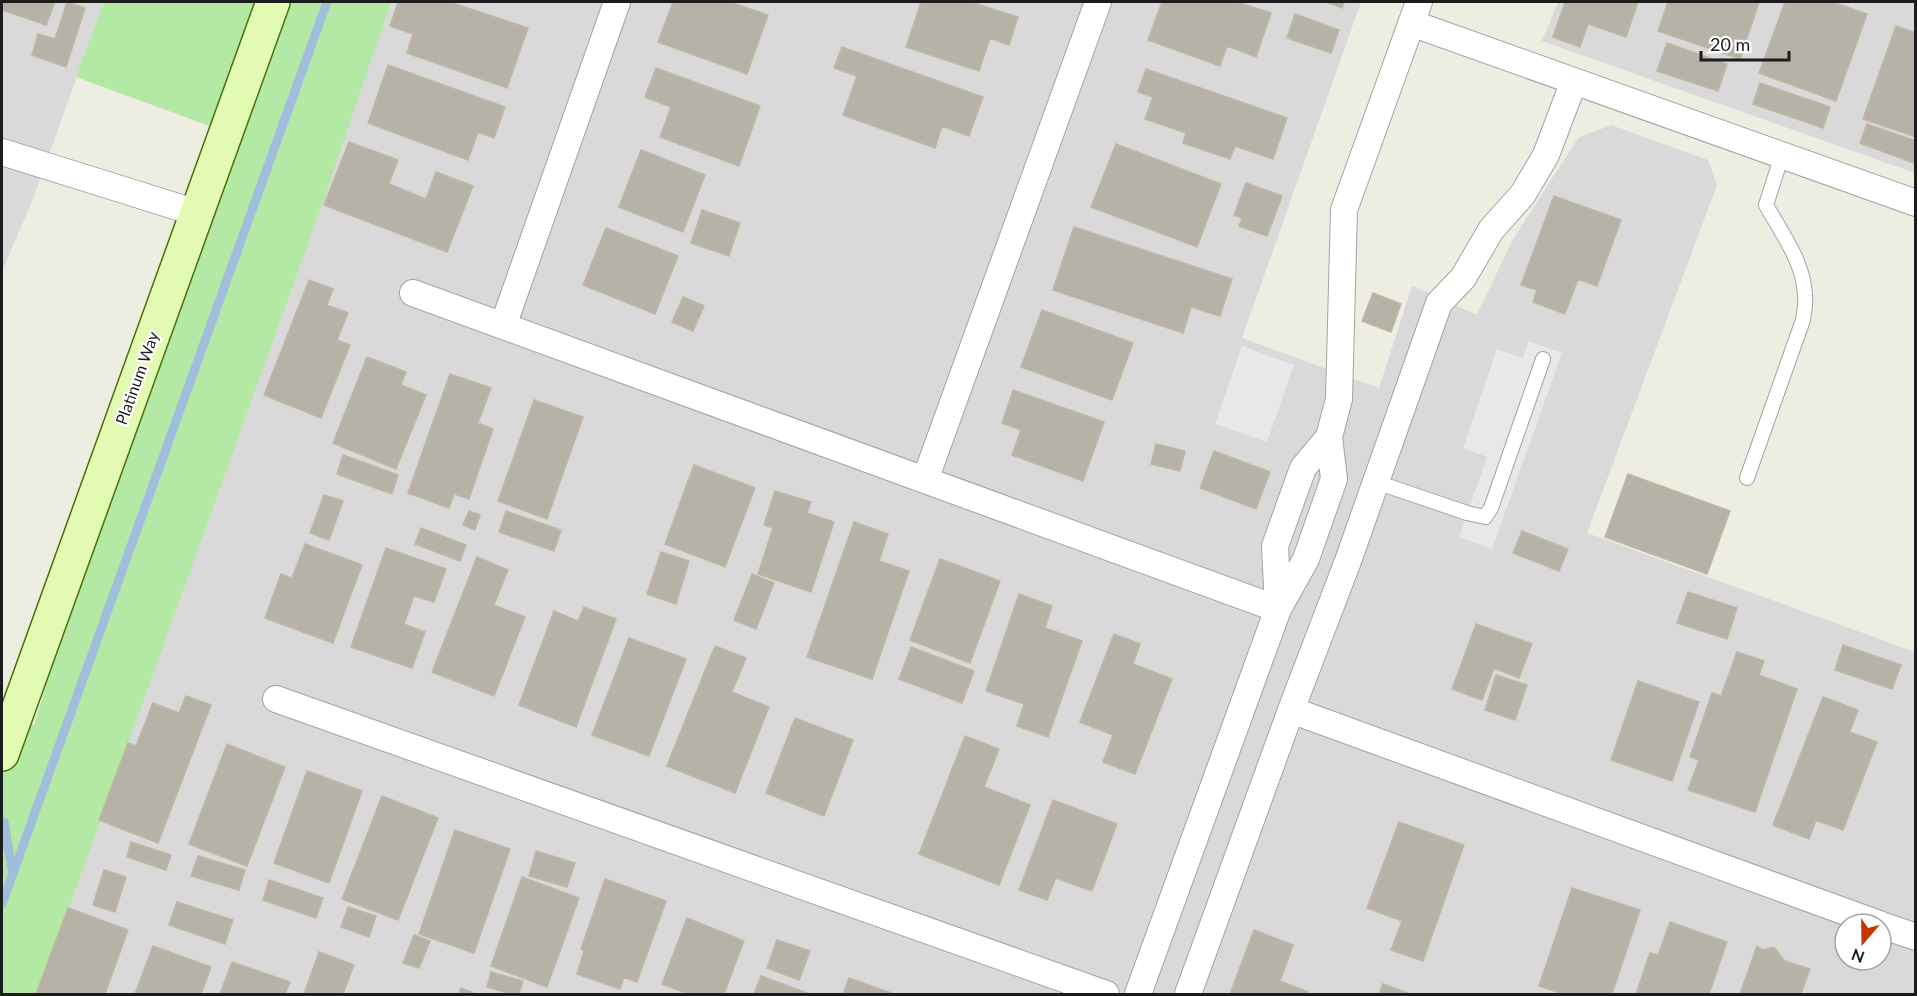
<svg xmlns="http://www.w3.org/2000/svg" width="1917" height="996" font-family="Lato,sans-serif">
  <rect width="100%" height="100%" fill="#edede1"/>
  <path fill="#dad9d9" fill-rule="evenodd" d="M2,2H104L31,204L2,271Z
    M387,2H1361L1242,338L1379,388L1412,286L1477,315L1512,241L1578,138L1611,125L1708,160L1717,185L1587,533L1915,652V994H34ZM1845,924H1881V960H1845Z
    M1558,2H1915V173L1542,41Z"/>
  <path fill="#b4e9a5" d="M104,2H391L323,202L38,994H2V718L34,725L117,451L242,138L76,77Z"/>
  <path fill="#e8e8e8" d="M1529,341L1562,353L1492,549L1459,537L1487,457L1463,448L1497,349L1523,358Z
    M1242,346L1294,365L1267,442L1215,424Z"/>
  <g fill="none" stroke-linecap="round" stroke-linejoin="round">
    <path stroke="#a0bedc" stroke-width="9" d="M4,822L12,870
      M2,904L327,2"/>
  </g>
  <path fill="#b7b2a7" stroke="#bfb7a3" stroke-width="1.5" d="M2,2H55L46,25L2,10Z
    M67,2L85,8L66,67L32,55L38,34L55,39Z
    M398,2H450L528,28L507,88L407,53L413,34L390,26Z
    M673,2H730L768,15L747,74L658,42Z
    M921,2H971L1018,17L1009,45L990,38L979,71L906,47Z
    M1162,2H1237L1271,13L1256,57L1227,46L1220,66L1148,40Z
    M1326,2H1344L1342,8Z
    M1565,2H1638L1626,37L1588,24L1580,47L1553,37Z
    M1668,2H1759L1740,59L1658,31Z
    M1785,2H1832L1867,14L1836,101L1759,73Z
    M1295,14L1339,30L1331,53L1287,38Z
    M1896,26L1916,33V137L1863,119Z
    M1667,43L1727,64L1718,91L1657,71Z
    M842,47L983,97L969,136L942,126L935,148L843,115L857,76L834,68Z
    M388,65L505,107L494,138L478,132L468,160L368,123Z
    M656,68L760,106L739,166L660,137L671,107L645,97Z
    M1146,69L1287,118L1273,159L1235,146L1230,159L1183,143L1186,133L1145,119L1153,97L1138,92Z
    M1760,83L1830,107L1823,128L1753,104Z
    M1867,124L1916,141V164L1860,143Z
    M349,142L398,160L389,184L426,199L436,172L473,186L447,252L324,205Z
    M1116,144L1221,184L1197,247L1091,207Z
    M641,150L705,175L683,232L619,207Z
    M1246,183L1282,196L1267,236L1239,226L1242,218L1234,215Z
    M1554,196L1621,220L1597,286L1578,279L1565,314L1533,302L1537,290L1521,285Z
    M702,210L740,223L729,256L691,243Z
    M1074,227L1232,279L1220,316L1191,307L1183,333L1053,290Z
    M606,228L678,256L655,314L583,285Z
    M309,280L333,289L327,305L348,313L337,340L350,345L321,418L264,395Z
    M1373,293L1401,304L1391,332L1362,321Z
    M683,297L704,306L693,331L672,322Z
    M1042,310L1133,343L1112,400L1021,367Z
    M367,357L406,372L401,385L426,395L396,469L333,443Z
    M450,374L491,388L478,423L493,429L469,499L454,494L449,508L408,493Z
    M1013,390L1104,422L1083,481L1012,455L1021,430L1002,423Z
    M534,400L583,417L547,519L498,501Z
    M1156,444L1185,451L1180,471L1151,464Z
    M1214,451L1270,472L1256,509L1200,488Z
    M343,455L398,475L392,494L337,474Z
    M694,465L755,488L725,567L665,544Z
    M1628,474L1730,511L1707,574L1605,537Z
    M775,491L811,502L807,513L834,522L811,592L758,574L773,528L764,525Z
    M324,495L343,501L329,540L310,533Z
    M469,511L480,515L475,530L463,525Z
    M506,511L561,530L554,551L499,532Z
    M854,522L888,534L879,561L909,571L872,679L807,657Z
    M421,528L466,545L460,561L415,544Z
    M1522,531L1568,549L1559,571L1513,553Z
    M305,544L362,565L333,643L265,618L281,574L292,578Z
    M386,548L446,569L434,602L414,596L404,624L425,632L412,668L351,647Z
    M661,552L689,561L676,604L647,594Z
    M477,557L508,570L494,605L525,617L494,696L432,672Z
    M940,559L1000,581L970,663L910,640Z
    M752,574L774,583L756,629L734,620Z
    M1688,592L1737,608L1727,639L1677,623Z
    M1019,594L1052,606L1045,628L1082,641L1048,737L1017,726L1024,704L986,691Z
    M584,607L616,619L576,727L519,705L554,611L578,621Z
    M1476,624L1532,644L1519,678L1494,668L1482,700L1452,689Z
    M1114,634L1140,644L1133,664L1172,679L1135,774L1103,762L1113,735L1080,722Z
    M629,638L686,659L649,756L592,735Z
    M1843,645L1901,665L1892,689L1835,670Z
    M715,646L746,658L732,692L769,707L735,793L667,766Z
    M911,647L974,671L962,703L899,679Z
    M1737,652L1764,661L1759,675L1797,689L1755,812L1688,790L1699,760L1690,757L1712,693L1721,696Z
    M1496,675L1527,685L1515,720L1485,710Z
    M1638,681L1699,702L1672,781L1611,760Z
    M186,696L211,705L158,843L99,820L128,743L136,746L153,703L179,713Z
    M1823,697L1858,710L1850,732L1877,742L1843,830L1816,820L1809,839L1773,825Z
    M795,718L853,740L824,816L766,793Z
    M965,736L999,749L984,787L1030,805L999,885L919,854Z
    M227,744L285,767L247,866L189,844Z
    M307,771L362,791L329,883L274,863Z
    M382,796L438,818L398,920L342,899Z
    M1053,800L1117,824L1092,891L1056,878L1047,900L1019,890Z
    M1399,822L1464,845L1423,961L1391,950L1402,921L1367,908Z
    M455,830L510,849L474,953L419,934Z
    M131,842L171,855L166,870L127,857Z
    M536,851L575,863L567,887L529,876Z
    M198,856L245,870L239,890L191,876Z
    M104,870L126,877L115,912L93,905Z
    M522,877L579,898L547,987L491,966Z
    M605,879L666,901L637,982L624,977L620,989L577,974L584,951L581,949Z
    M269,880L323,898L316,918L263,900Z
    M1572,888L1640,910L1612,994H1559L1560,993L1539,986Z
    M177,902L233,920L225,944L169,925Z
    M348,907L376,916L369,937L341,927Z
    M68,908L128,930L105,994H36Z
    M687,918L744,941L724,994H689L662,984Z
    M1670,922L1727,942L1709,994H1636L1650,953L1658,955Z
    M1254,930L1293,945L1280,981L1308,992L1307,994H1230Z
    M414,935L430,941L419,968L403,963Z
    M777,940L810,951L799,980L767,968Z
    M153,946L211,967L201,994H135Z
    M1757,946L1763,950L1774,947L1785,961L1810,969L1801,994H1740Z
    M319,952L354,965L343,994H304Z
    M232,962L290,982L285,994H220Z
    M491,972L523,981L519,994H511L487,987Z
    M761,976L807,993V994H754Z
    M849,978L894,994H843Z
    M1383,984L1410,994H1379Z
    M461,988L476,994H459Z"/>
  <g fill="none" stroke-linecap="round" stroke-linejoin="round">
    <g stroke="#a3a3a3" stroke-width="16">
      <path id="lane" d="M1747,478L1803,320C1804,313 1806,304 1805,296C1804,262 1782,234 1766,205L1782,155
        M1376,482L1467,513L1485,517L1491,508L1543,359"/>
    </g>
    <g stroke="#a3a3a3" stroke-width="28">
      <path id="street" d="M1411,23L1916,203
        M2,152L197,213
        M413,293L1278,609
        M503,326L617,2
        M925,480L1098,2
        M1278,608L1275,546L1303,468L1329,437
        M276,699L1106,994
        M1291,710L1879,924
        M1881,925L1916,937
        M1138,994L1278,609L1306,559L1334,479L1329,437L1339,399L1344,210L1419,2
        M1188,994L1291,710L1348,561L1439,303L1463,278L1491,230L1523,194L1546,155L1574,81"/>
    </g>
    <g stroke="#487203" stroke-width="36">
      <path id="secondary" d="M2,754L273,2"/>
    </g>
    <use href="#lane" stroke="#fff" stroke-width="14"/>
    <use href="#street" stroke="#fff" stroke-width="26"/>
    <use href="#secondary" stroke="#e3fab2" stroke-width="33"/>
  </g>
  <g text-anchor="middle" stroke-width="4.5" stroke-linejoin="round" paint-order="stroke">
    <g font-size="16" fill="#1c1c1c" stroke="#fff">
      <text transform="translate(137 378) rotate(-70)" y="6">Platinum Way</text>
    </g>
  </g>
  <rect width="1917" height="996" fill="none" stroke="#1c1c1c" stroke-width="6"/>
  <g transform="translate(1863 942) rotate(200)"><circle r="28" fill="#ffffff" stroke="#a4a4a4" stroke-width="1.5"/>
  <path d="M0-4.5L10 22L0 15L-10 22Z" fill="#c73600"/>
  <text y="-9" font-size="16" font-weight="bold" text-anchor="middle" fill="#1c1c1c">N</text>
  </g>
  <path d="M1701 51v9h88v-9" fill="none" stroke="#1c1c1c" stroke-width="3"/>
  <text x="1710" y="51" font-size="18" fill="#1c1c1c" stroke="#ffffff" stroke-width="4.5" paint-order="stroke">20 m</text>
</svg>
